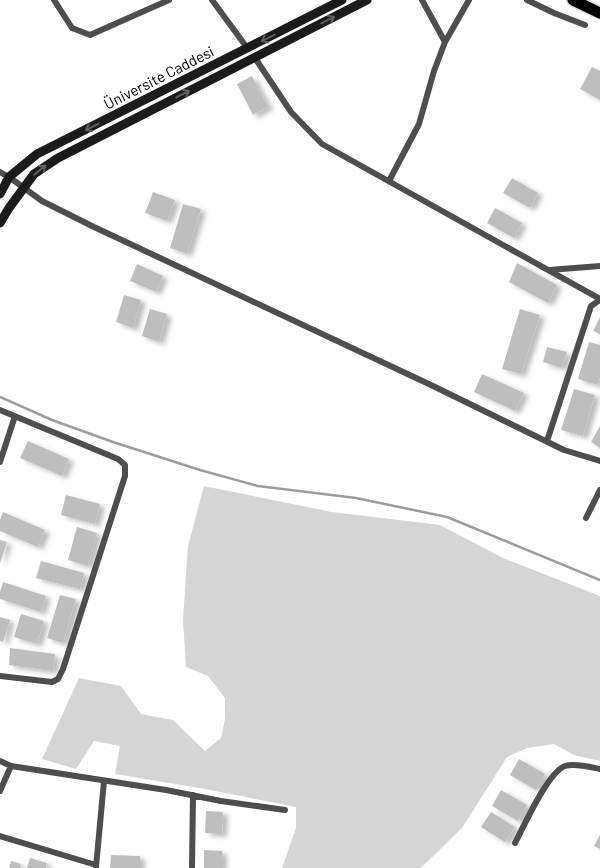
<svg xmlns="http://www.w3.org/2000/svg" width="600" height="868" font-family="Barlow,sans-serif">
  <defs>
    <filter id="shadow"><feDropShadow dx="5" dy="3" stdDeviation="2.5" flood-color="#0004"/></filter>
  </defs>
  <rect width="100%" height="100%" fill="#fff"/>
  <path fill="#d5d5d5" d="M204,486L332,512L440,525L503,558L600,596V761L574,755L554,744L527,748L507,757L462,828L421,868H282L296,828V807L205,789L115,774L120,746L94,741L76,769L42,759L79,678L121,686L141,714L173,720L205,751L221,738L225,719V698L208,676L186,667L183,620L188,546Z"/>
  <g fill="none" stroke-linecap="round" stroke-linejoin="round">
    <path stroke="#9c9c9c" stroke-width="2.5" d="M0,397L52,420L113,442L200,470L258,486L356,498L447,517L600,580"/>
  </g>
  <path fill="#bebebe" filter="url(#shadow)" d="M592,67L600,71V100L580,89Z
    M252,76L268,107L253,115L237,84Z
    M512,178L538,193L530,208L503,193Z
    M153,192L175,200L167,221L145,213Z
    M183,204L201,209L187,254L170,248Z
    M495,208L522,223L514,238L487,223Z
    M517,263L557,285L548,303L509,282Z
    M137,264L163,276L156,292L130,281Z
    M124,295L141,300L133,328L116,322Z
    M150,309L167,314L159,342L142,336Z
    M520,309L540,315L521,374L502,369Z
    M600,317V334L593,331Z
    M589,342L600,345V377L598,385L578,379Z
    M547,347L567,352L562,368L543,362Z
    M482,374L524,393L515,411L474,392Z
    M574,389L595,395L583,436L561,430Z
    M600,426V448L591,442Z
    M28,441L69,459L62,476L20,458Z
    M66,495L100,504L95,524L61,515Z
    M3,512L45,530L38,547L0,531V520Z
    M77,527L97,533L88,566L68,560Z
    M0,540L7,542L0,563Z
    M41,561L84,573L80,589L36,578Z
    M3,582L46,596L41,612L0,599V592Z
    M60,595L76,599L63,643L47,638Z
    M21,614L44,621L37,644L14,637Z
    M0,617L10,620L3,642L0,641Z
    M10,648L55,654L53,671L9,665Z
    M519,759L545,774L536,790L510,775Z
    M501,790L527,805L518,821L492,806Z
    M206,811L223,812L222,834L205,833Z
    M491,812L515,827L505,842L481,827Z
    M600,835V849L594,846Z
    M204,850L222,851V868H204Z
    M111,855L140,856V868H110Z
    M30,858L47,863L46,868H27Z
    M11,861L21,864L20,868H9Z"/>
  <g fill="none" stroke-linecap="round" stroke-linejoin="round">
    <g stroke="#dbdbdb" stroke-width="14">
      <path id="highway" d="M573,0L600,13"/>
    </g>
    <path stroke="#4e4e4e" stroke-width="6" d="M54,0L72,28L90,35L169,0
      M212,0L248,49
      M422,0L445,42
      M527,0L554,13L585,25
      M255,58L291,112L322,144L600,299
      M0,172L9,177L42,201L94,227L431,385L564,450L600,461
      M389,181L419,124L434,71L445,42L469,0
      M549,270L600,266
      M0,410L118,459L125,465V476L63,669L58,679L52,682L0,676
      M547,441L591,306L600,300
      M0,462L15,416
      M586,518L600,490
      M0,761L11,766L166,790L221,801L285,810
      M0,791L11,766
      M0,836L96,865
      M515,843C524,826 548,772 565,766C575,763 590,767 600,769
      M96,867L104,781
      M192,868L193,795"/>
    <path stroke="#1b1b1b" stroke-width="9" d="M0,194L9,177L37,154L342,0
      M0,223L9,208L34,174L58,158L367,0"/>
    <use href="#highway" stroke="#000" stroke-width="11"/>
  </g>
  <defs><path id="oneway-shaft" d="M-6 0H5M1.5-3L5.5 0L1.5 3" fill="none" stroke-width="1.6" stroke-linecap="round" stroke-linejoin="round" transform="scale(1.25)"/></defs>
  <g stroke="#5f5f5f">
    <use href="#oneway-shaft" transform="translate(328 20) rotate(-27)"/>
    <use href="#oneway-shaft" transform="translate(268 38) rotate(153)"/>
    <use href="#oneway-shaft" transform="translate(183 94) rotate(-27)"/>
    <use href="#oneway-shaft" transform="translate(92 127) rotate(153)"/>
    <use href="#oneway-shaft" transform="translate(40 170) rotate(-39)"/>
  </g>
  <g text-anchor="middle" stroke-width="4.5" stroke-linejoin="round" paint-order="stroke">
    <g font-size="15" fill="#000" stroke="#fff">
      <text transform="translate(159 78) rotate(-27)" y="5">Üniversite Caddesi</text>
    </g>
  </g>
</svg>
